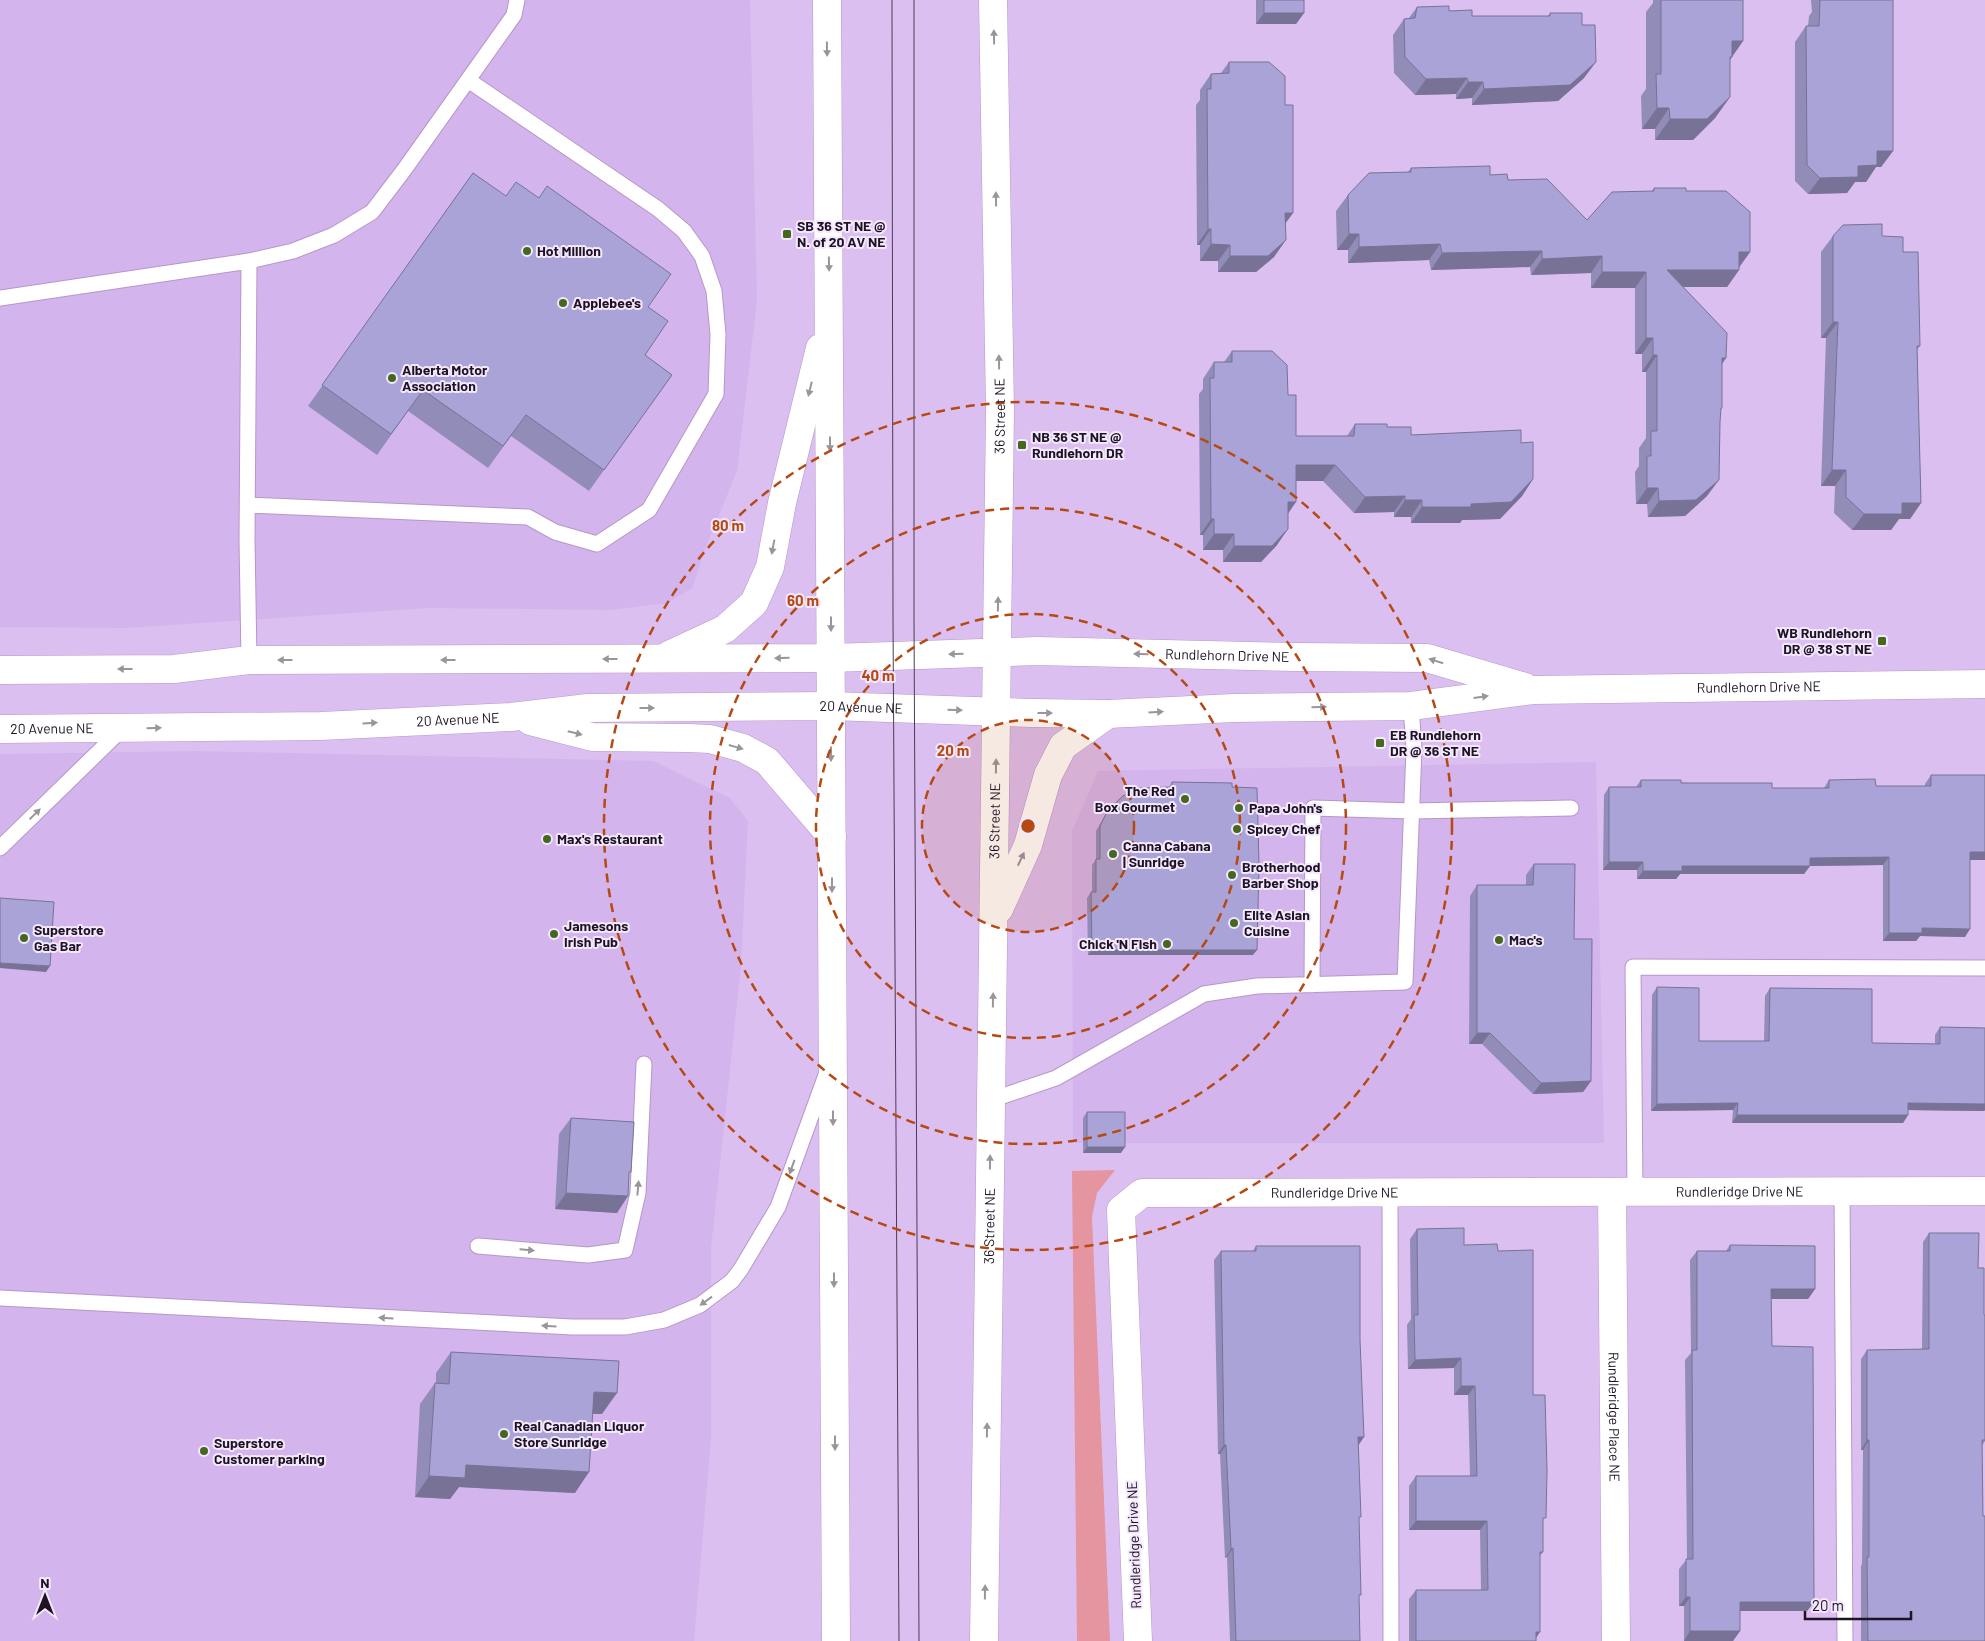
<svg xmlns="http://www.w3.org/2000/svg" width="1985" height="1641" font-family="Barlow,sans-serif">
  <rect width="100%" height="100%" fill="#dcbff1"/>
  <path fill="#d4b4ec" d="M0,0H750L757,301L737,471L704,552L692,588L667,603L611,610L429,608L125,628L0,627Z
    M196,751L653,761L730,798L748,821L741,966L711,1249V1438L694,1641H0V754Z
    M1596,762L1604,1143H1073L1072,831L1098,771Z"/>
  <path fill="#e495a0" d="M1115,1170L1097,1193L1092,1217L1110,1641H1077L1072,1171Z"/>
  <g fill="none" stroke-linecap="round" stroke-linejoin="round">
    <g stroke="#b498c8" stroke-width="17">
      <path id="lane" d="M249,261L247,540L249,660
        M0,298L249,261L293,251L334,235L372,212L404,170L514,15L517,0
        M248,505L528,517L555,532L597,544L649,510L716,394L718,334L714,291L702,256L684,231L658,209L468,80
        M0,848L122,729
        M1312,985L1313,808L1412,811L1571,808
        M991,1100L1056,1078L1204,994L1257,986L1405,982L1414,749L1411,706
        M1842,1191L1845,1641
        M1390,1192L1391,1641
        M1635,1192L1633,967L1985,968
        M478,1246L588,1255L625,1250L638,1193L644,1064
        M0,1298L572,1327H625L664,1320L700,1305L732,1281L741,1269L778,1207L826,1075"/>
    </g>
    <g stroke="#b498c8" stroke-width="29">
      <g id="street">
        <path id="s1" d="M1612,1192L1616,1641"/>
        <path id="s2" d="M1138,1641L1121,1210L1142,1193L1985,1191"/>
      </g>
    </g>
    <g stroke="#b498c8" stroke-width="29">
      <g id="secondary">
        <path d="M827,0L836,1641"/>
        <path d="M669,655L725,629L754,603L770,567L782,503L820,348"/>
        <path id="s3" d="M0,670L174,669L249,660L831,658L1037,651L1295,657L1427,658L1525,687"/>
        <path d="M530,721L592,737L689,738L710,739L743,748L767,761L832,837"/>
        <path id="s4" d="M0,729L321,726L511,717L588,708L831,706L1032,713L1108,714L1234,708L1411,706L1533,690L1985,684"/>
        <path d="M999,909L1028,845L1048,775L1063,746L1108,714"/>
        <path id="s5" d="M984,1641L1000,410L993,0"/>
      </g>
    </g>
    <use href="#lane" stroke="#fff" stroke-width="15"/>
    <use href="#street" stroke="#fff" stroke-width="28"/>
    <use href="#secondary" stroke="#fff" stroke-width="28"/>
    <path stroke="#4b3c56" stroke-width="1" d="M892,0L893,618L899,1641
      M914,0V618L919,1641"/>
  </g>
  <path fill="#928cb9" d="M1256,0H1304V13L1296,24H1256Z
    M1653,0H1743V41L1730,60V97L1715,118L1693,140H1655V129H1642L1641,96L1646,89V12L1653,3Z
    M1811,0H1893V151L1881,167H1876L1866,182H1855L1847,193L1808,194L1795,181V42L1806,26H1808L1809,16L1812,12Z
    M1417,7L1449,11L1472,16H1548L1550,13L1584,78L1558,101L1472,105V98L1456,99V94L1415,95L1394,73L1393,35L1404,19L1409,18Z
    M1229,62L1285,105L1293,213L1285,224L1274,257L1256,272H1218V261H1200V245H1197L1196,105L1200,100V90L1211,74L1221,73Z
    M1411,168L1490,175L1508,180L1587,220L1652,191L1654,188L1686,191L1750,252L1739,268V270L1727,287H1682L1726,358L1722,363V408L1720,411L1707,496L1685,516L1648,517L1647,504H1636L1635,472L1639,466V448L1646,438V372H1642V354H1635V288H1591V273L1531,275L1530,267L1431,270L1429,260L1348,263V250H1337L1336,211L1348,195L1408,172Z
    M473,173L648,307L645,355L672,375L589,491L511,436L488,468L408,411L377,455L308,406Z
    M1833,236H1882L1903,252L1920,346L1917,350L1921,503L1910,519H1899L1891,530H1852L1834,513L1835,486H1821L1826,338H1821V252Z
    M1232,351L1288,395L1296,436H1347L1355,424L1387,427L1411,435L1521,443L1533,479L1522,496L1500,519L1462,520L1460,523H1411V517H1394V512L1354,513L1323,481H1296L1288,513L1277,545L1261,562H1223V550H1203V535H1200L1199,394L1203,389V379L1214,362H1224Z
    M1931,775L1970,860L1965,937L1920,936L1916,941H1883V865L1810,866L1804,874H1680L1676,879H1637V870H1603L1604,795L1609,787H1636L1641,780L1772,788H1824L1829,780L1876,786H1925V784Z
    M1172,782L1232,787L1253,955H1088L1087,898L1091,892H1092V865L1096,859V831L1108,810L1169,787Z
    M1534,864L1574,939L1591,1081L1583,1092L1533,1094L1482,1044H1469L1470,896L1477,885H1526V875Z
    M1657,987L1699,1041H1764L1765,996L1770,988L1872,1043L1935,1044V1035L1940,1027L1985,1028V1110L1984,1111L1908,1110V1115L1903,1123H1732L1733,1110L1651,1111L1652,995Z
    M1087,1112L1121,1153H1083V1118Z
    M571,1118L629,1175L617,1213L555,1209L559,1134Z
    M1417,1229L1464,1245L1498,1251L1533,1395L1543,1522V1552L1540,1556L1536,1641H1409V1599L1416,1590H1481L1480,1530H1409V1486L1416,1476H1470L1468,1395H1454V1368L1408,1369L1407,1325L1411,1319L1410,1239Z
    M1929,1233L1978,1268L1984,1315L1985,1441L1982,1446L1985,1641H1861V1566L1862,1564L1863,1450H1861V1359L1867,1350L1922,1349L1923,1242Z
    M1730,1245L1815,1289L1808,1299H1771L1772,1346L1814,1602L1807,1611H1740V1631L1733,1641H1684V1606H1679V1569L1687,1559L1685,1360L1691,1353L1690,1260L1697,1251H1726Z
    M1256,1246L1358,1446L1359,1598L1360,1641H1230L1227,1557L1225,1558L1220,1454H1218L1214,1260L1221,1251H1253Z
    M451,1352L602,1414H593L575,1493L459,1487L450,1499L415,1497L420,1404L435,1383H436V1373Z"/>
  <path fill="#777296" d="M1264,13H1304L1296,24H1256Z
    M1732,41H1743L1717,78Z
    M1596,62L1584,78L1558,101L1472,105L1484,89Z
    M1467,78L1456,94L1415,95L1426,79Z
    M1468,82H1483L1472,98L1456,99Z
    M1730,97L1715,118L1693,140H1655L1670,119Z
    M1657,108H1669L1655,129H1642Z
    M1877,151H1893L1881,167H1876L1866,182H1855L1847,193L1808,194L1820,178L1858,166Z
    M1285,213H1293L1281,229Z
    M1208,229H1211L1200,245H1197Z
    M1349,234H1359L1348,250H1337Z
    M1286,240L1274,257L1256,272H1218L1230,256Z
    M1211,244L1230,245L1218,261H1200Z
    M1440,244L1429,260L1348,263L1359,247Z
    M1542,251L1530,267L1431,270L1442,253Z
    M1739,252H1750L1738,268Z
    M1602,256L1591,273L1531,275L1542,259Z
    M1667,270H1739L1727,287H1656Z
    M1602,272H1646L1635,288H1591Z
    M1833,322H1838L1826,338H1821Z
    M1646,338H1653L1642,354H1635Z
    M1653,355H1657L1646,372H1642Z
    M1722,358H1726L1715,374Z
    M1296,465H1335L1323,481H1285Z
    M1832,470H1846L1835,486H1821Z
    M1533,479L1522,496L1500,519L1462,520L1460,523H1411L1422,507L1471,504Z
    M1719,480L1707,496L1685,516L1648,517L1659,501Z
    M1647,488H1658L1647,504H1636Z
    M1405,496L1394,512L1354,513L1365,497Z
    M1405,500H1422L1411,517H1394Z
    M1288,502H1296L1285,518Z
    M1902,503H1921L1910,519H1899L1891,530H1852L1864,514Z
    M1211,519H1214L1203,535H1200Z
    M1288,529L1277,545L1261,562H1223L1234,546Z
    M1214,534H1234L1223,550H1203Z
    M1970,852H1985V860H1965Z
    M1889,857L1883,865L1810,866L1804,874H1680L1676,879H1637L1643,871L1682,866L1810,858Z
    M1609,862H1643L1637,870H1603Z
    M1922,928L1970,929L1965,937L1920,936L1916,941H1883L1889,933Z
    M1092,950H1257L1253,955H1088Z
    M0,963L50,966L46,972L0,968Z
    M1477,1033H1490L1482,1044H1469Z
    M1591,1081L1583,1092L1533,1094L1541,1083Z
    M1738,1103L1733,1110L1651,1111L1657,1104Z
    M1908,1103L1985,1104V1110L1984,1111L1903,1110Z
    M1737,1115H1908L1903,1123H1732Z
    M1087,1147H1125L1121,1153H1083Z
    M566,1193L628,1196L617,1213L555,1209Z
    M1771,1289H1815L1808,1299H1764Z
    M1461,1358L1454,1368L1408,1369L1415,1360Z
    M1461,1386H1475L1468,1395H1454Z
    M594,1392L617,1393L602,1414L579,1413Z
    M1358,1437H1364L1358,1446Z
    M1867,1440H1869L1863,1450H1861Z
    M1224,1445H1226L1220,1454H1218Z
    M466,1465L589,1472L575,1493L459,1487L450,1499L415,1497L429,1476Z
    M1416,1521H1487L1480,1530H1409Z
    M1233,1548L1227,1557L1225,1558L1231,1549Z
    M1686,1597H1690L1684,1606H1679Z
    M1740,1602H1814L1807,1611H1733Z
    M1690,1631H1740L1733,1641H1684Z
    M1536,1632H1540L1534,1641Z"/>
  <path fill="#aaa3d7" stroke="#777296" d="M1264,0H1304V13H1264Z
    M1661,0H1743V41H1732V57H1730V97L1707,119H1670L1669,108H1657L1656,74H1661Z
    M1820,0H1893V151H1877V165L1858,166V177L1820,178L1807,165L1806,26H1819Z
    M1449,6V11L1472,10V16H1550V13H1582V25H1595L1596,62L1570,85L1484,89L1483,82H1468L1467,78L1426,79L1405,57L1404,19L1415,18L1417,7Z
    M1229,62H1269L1285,76V105H1293V213H1285L1286,240L1268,256H1230V245L1211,244V229H1208L1207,89H1211V74L1229,73Z
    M1490,166V175L1507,174L1508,180L1547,179L1587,220L1612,192L1654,191V188H1686V191H1726L1750,212V252H1739V270H1667L1727,333L1726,358H1722V408H1721L1720,422L1719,480L1696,500L1659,501L1658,488H1647V456H1651V431H1657V355H1653V338H1646V272H1602V256L1542,259V251L1442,253L1440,244L1359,247V234H1349L1348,195L1369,173L1411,172V168Z
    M473,173L506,196L516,182L539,198L547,186L671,274L648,307L668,321L645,355L672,375L604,470L526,415L503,446L423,390L391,434L322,385Z
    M1882,224V236L1903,237V252H1918L1920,346H1917L1921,503H1902V514H1864L1846,497V470H1832L1838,322H1833V236L1843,225Z
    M1232,351H1272L1287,365L1288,395H1296V436H1354L1355,424H1387V427H1411V435L1521,430V443L1533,442V479L1511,502L1471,504V507H1422V500H1405V496L1365,497L1335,465H1296V502H1288V529L1272,546H1234V534H1214V519H1211L1210,378H1214V362H1232Z
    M1931,775H1985V852H1970V929L1922,928V933H1889V857L1810,858V866H1682V871H1643V862H1609V787H1641V780H1681V783H1772V788H1829V780L1875,779L1876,786H1931Z
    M1172,782L1232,783V787L1257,788L1259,866L1257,950H1092L1091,892H1096V859H1100V826L1108,810L1123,796L1139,788L1172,787Z
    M1534,864H1575L1574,939H1592L1591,1081L1541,1083L1490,1033H1477V885H1533Z
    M0,898L54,902L50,966L0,963Z
    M1657,987L1699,988V1041H1769L1770,988L1872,989V1043L1940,1044V1027L1985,1028V1104L1908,1103V1115H1737L1738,1103L1657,1104Z
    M1087,1112H1125V1147H1087Z
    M571,1118L634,1122L631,1172H629L628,1196L566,1193Z
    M1464,1228V1245L1497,1244L1498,1251L1533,1250V1395H1545L1547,1471L1546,1518H1543V1552H1540V1632H1536V1641H1416V1590H1488L1487,1521H1416V1476H1477L1475,1386H1461V1358L1415,1360L1414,1315H1418L1417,1229Z
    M1929,1233H1979L1978,1268H1984V1315H1985V1440H1982L1983,1516H1985V1641H1868L1867,1557H1869V1440H1867V1350L1929,1349Z
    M1730,1245L1815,1246V1289H1771L1772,1346L1813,1347L1814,1602H1740V1631H1690V1597H1686V1559H1693L1692,1350H1697V1251H1730Z
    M1256,1246H1360V1340L1364,1437H1358L1361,1517H1359L1361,1595H1359L1360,1641H1236L1233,1548L1231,1549L1226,1445H1224L1221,1251H1256Z
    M451,1352L619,1361L617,1393L594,1392L589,1472L466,1465L465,1478L429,1476L435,1383L449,1384Z"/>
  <defs><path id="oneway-solid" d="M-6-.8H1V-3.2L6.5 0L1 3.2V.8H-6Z" transform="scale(1.25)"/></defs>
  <g fill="#9a959d">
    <use href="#oneway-solid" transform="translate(994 37) rotate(-91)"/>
    <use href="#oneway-solid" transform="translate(827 49) rotate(89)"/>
    <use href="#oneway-solid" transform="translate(996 199) rotate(-91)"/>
    <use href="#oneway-solid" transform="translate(829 264) rotate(89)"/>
    <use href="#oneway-solid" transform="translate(999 362) rotate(-91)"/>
    <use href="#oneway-solid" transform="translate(810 389) rotate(104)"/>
    <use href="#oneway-solid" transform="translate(830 444) rotate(90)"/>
    <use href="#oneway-solid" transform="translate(773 547) rotate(101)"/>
    <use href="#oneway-solid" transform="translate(998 604) rotate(-89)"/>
    <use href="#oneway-solid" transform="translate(831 624) rotate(90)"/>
    <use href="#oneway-solid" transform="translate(956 654) rotate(178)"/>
    <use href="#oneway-solid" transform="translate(1141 654) rotate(-179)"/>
    <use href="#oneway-solid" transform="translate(782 658) rotate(179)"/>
    <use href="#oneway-solid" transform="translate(610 659) rotate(180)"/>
    <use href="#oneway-solid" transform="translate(285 660) rotate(180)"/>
    <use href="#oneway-solid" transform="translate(448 660) rotate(180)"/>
    <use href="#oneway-solid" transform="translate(1436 661) rotate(-163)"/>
    <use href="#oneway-solid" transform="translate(125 669) rotate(180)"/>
    <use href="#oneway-solid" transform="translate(1481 697) rotate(-8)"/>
    <use href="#oneway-solid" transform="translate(1319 707) rotate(-1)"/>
    <use href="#oneway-solid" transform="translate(647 708)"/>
    <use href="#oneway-solid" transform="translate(955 710) rotate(2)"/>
    <use href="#oneway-solid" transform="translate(1156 712) rotate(-3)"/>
    <use href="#oneway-solid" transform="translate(1045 713)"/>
    <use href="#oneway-solid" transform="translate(370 723) rotate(-3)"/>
    <use href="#oneway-solid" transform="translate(154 728) rotate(-1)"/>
    <use href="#oneway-solid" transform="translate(575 733) rotate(14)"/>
    <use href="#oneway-solid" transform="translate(736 747) rotate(16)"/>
    <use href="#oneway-solid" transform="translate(831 754) rotate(90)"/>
    <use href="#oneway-solid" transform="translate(996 766) rotate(-89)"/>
    <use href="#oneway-solid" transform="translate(35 814) rotate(-44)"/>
    <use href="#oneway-solid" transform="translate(1021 859) rotate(-65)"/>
    <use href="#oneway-solid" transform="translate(832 885) rotate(90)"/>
    <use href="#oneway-solid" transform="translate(993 1000) rotate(-89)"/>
    <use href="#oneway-solid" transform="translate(833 1118) rotate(90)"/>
    <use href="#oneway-solid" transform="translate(990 1162) rotate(-89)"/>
    <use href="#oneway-solid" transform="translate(792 1167) rotate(110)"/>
    <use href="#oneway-solid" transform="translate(638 1188) rotate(-85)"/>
    <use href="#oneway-solid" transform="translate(527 1250) rotate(5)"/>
    <use href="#oneway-solid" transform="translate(834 1280) rotate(90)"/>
    <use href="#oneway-solid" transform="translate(706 1301) rotate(144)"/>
    <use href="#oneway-solid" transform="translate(386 1318) rotate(-177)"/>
    <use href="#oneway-solid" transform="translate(549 1326) rotate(-177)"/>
    <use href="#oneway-solid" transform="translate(987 1430) rotate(-89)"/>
    <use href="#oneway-solid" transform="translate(835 1443) rotate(90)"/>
    <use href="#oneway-solid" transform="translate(985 1592) rotate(-89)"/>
  </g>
  <circle cx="1028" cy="826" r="106" fill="#b64812" fill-opacity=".12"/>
  <g fill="none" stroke="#b64812" stroke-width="2.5" stroke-dasharray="9 6">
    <circle cx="1028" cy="826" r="106"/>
    <circle cx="1028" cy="826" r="212"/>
    <circle cx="1028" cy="826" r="318"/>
    <circle cx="1028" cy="826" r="424"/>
  </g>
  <g fill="#45671e" stroke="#f3e8fc" stroke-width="2">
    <rect x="782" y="229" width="10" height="10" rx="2.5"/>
    <circle cx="527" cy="251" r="5"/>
    <circle cx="563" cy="303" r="5"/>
    <circle cx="392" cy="378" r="5"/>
    <rect x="1017" y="440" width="10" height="10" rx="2.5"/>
    <rect x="1877" y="636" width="10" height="10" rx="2.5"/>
    <rect x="1375" y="738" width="10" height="10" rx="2.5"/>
    <circle cx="1185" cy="799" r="5"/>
    <circle cx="1239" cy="808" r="5"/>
    <circle cx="1237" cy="829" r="5"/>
    <circle cx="547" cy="839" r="5"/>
    <circle cx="1113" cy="854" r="5"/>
    <circle cx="1232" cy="875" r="5"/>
    <circle cx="1234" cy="923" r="5"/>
    <circle cx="554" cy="934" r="5"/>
    <circle cx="24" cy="938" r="5"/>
    <circle cx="1499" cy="940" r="5"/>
    <circle cx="1167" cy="944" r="5"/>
    <circle cx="504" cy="1434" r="5"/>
    <circle cx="204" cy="1451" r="5"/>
  </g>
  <g text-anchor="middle" stroke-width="4" stroke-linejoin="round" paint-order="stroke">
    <g font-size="14" font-weight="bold" fill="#1e1325" stroke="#f3e8fc" text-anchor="start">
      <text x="797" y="231">SB 36 ST NE @<tspan x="797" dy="16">N. of 20 AV NE</tspan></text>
      <text x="537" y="256">Hot Million</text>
      <text x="573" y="308">Applebee's</text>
      <text x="402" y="375">Alberta Motor<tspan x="402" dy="16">Association</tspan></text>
      <text x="1032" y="442">NB 36 ST NE @<tspan x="1032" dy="16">Rundlehorn DR</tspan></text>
      <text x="1872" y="638" text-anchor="end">WB Rundlehorn<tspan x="1872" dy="16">DR @ 38 ST NE</tspan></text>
      <text x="1390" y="740">EB Rundlehorn<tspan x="1390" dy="16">DR @ 36 ST NE</tspan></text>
      <text x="1175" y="796" text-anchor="end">The Red<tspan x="1175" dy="16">Box Gourmet</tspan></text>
      <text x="1249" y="813">Papa John's</text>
      <text x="1247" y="834">Spicey Chef</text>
      <text x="557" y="844">Max's Restaurant</text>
      <text x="1123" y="851">Canna Cabana<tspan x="1123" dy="16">| Sunridge</tspan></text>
      <text x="1242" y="872">Brotherhood<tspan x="1242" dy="16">Barber Shop</tspan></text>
      <text x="1244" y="920">Elite Asian<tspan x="1244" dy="16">Cuisine</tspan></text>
      <text x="564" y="931">Jamesons<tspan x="564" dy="16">Irish Pub</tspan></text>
      <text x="34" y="935">Superstore<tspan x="34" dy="16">Gas Bar</tspan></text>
      <text x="1509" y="945">Mac's</text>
      <text x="1157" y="949" text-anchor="end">Chick 'N Fish</text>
      <text x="514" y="1431">Real Canadian Liquor<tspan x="514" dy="16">Store Sunridge</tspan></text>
      <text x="214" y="1448">Superstore<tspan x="214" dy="16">Customer parking</tspan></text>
    </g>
    <g font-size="14" fill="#1e1325" stroke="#f3e8fc">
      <text dy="5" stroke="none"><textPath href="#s5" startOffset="1225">36 Street NE</textPath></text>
      <text dy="5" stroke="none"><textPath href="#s3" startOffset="1228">Rundlehorn Drive NE</textPath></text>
      <text dy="5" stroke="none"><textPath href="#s4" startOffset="1761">Rundlehorn Drive NE</textPath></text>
      <text dy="5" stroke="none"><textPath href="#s4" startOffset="862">20 Avenue NE</textPath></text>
      <text dy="5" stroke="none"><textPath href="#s4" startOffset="458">20 Avenue NE</textPath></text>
      <text dy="5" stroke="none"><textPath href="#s4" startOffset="52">20 Avenue NE</textPath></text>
      <text dy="5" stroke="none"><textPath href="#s5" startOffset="820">36 Street NE</textPath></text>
      <text dy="5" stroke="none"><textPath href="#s2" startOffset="651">Rundleridge Drive NE</textPath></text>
      <text dy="5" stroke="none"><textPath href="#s2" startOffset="1056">Rundleridge Drive NE</textPath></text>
      <text dy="5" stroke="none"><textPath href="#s5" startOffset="415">36 Street NE</textPath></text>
      <text dy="5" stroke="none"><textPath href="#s1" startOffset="225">Rundleridge Place NE</textPath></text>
      <text transform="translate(1134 1545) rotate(-92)" y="5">Rundleridge Drive NE</text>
    </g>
  </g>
  <circle cx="1028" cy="826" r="8" fill="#b64812" stroke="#f3e8fc" stroke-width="2.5"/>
  <g font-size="15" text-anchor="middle" font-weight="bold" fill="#b64812" stroke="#f3e8fc" stroke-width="4" stroke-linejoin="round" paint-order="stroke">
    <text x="728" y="531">80 m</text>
    <text x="803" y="606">60 m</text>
    <text x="878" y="681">40 m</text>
    <text x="953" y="756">20 m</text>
  </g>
  <g transform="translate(45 1596)" stroke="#f3e8fc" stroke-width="4" paint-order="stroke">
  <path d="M0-4L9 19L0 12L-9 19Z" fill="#1e1325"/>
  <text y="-8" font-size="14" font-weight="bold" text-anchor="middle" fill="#1e1325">N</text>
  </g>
  <path d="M1805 1611v8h106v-8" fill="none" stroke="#1e1325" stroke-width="2.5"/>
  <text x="1812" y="1611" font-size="15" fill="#1e1325" stroke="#f3e8fc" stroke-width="4" paint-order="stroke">20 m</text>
</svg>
